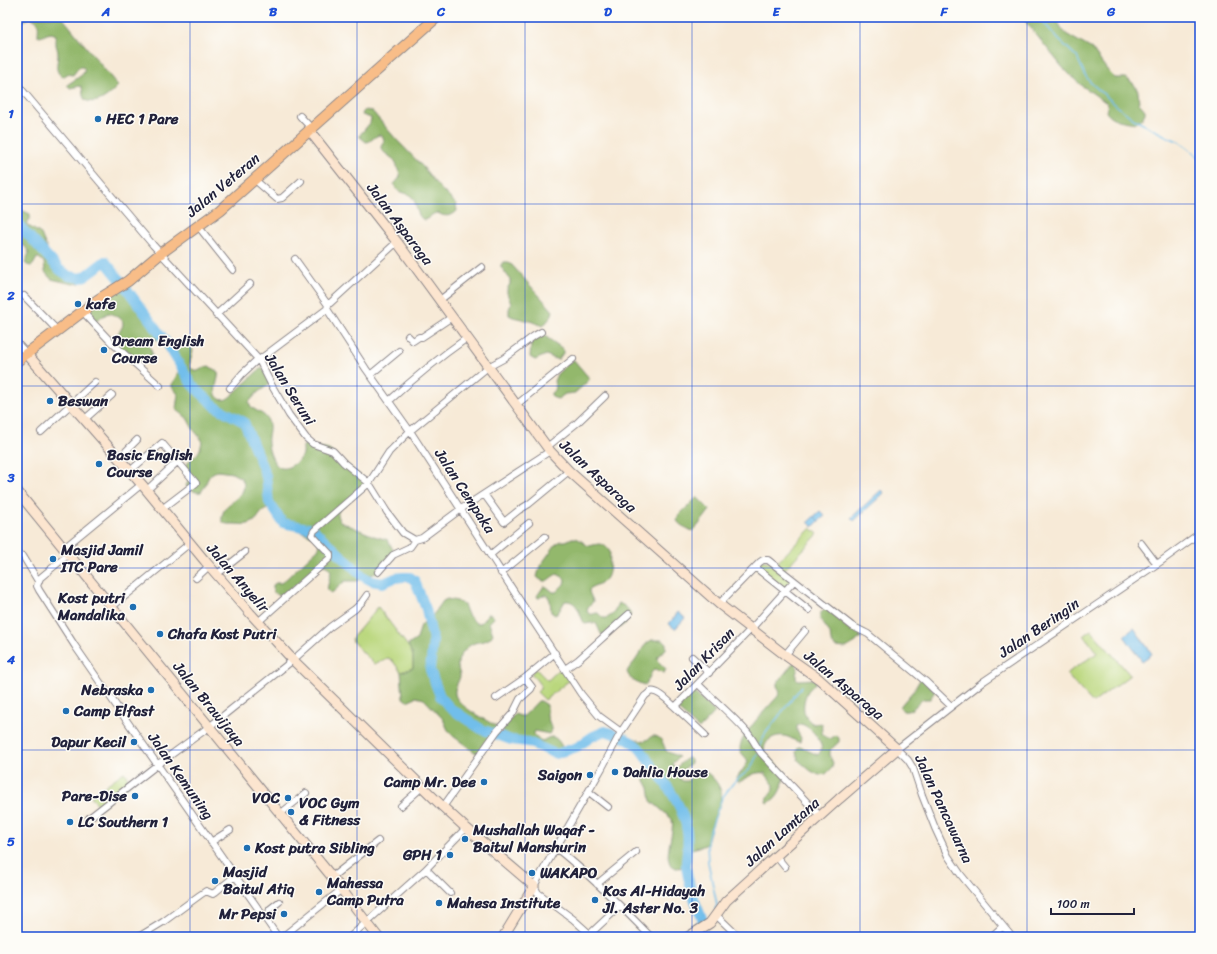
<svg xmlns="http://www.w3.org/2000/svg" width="1217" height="954" font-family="Sriracha,sans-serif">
  <rect width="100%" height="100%" fill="#fdfcf7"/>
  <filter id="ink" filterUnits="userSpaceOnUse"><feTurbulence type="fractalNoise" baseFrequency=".025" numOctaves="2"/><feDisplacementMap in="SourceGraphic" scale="8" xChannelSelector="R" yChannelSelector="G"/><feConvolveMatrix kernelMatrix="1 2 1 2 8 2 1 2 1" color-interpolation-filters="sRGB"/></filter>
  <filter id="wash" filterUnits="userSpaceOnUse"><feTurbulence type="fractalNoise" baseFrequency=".012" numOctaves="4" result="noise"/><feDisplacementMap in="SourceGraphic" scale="16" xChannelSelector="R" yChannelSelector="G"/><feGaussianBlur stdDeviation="0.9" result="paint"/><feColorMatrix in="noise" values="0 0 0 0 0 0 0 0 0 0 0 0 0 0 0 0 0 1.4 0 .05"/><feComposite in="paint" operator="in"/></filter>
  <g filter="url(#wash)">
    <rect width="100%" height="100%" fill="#f7ead7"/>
    <path fill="#bad77d" stroke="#6e7c5c" d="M811,528L818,534L783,571L794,581L785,591L755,567L763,560L775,565Z
      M378,607L410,649L413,656V668L401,672L392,660L388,658L374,664L353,642L352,639L353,637Z
      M1091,630L1130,675L1093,703L1066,674L1097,653L1084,635Z
      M563,666L571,679L545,700L537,692L541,688V686L531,673L536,669L547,680H548Z
      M124,772L132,783L100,808L91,796Z"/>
    <path fill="#93b86c" stroke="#5a6d54" d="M17,17H62L118,86C109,95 98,106 85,100L83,96L82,87L80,86L70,88L67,85L82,75L84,72L85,69L82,67H79L73,75L67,74L63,77C53,71 58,63 58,54C58,51 57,48 56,45C56,42 56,39 56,35C50,31 46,35 40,37L38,36C38,26 41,20 29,18L22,22L17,20Z
      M1022,17H1055L1062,29L1066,34L1092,49L1096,55L1108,71L1115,78H1126L1134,84L1138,91L1139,103L1145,110V113L1142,119L1135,123C1126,121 1112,121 1106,112L1108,104L1081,85L1063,68Z
      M365,110L372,111L395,138L423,167L437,185L456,204L457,211C453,215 448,217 442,215C439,214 439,213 436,213C431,214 429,219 424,220C415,215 418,204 412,197C405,190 398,196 394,184C396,182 400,178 400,176C401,174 399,172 398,170C397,167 397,164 395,161C389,154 375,151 384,141L383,137L381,135C374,135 372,142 366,142L359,136L370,123L371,118L362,115L363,112Z
      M17,208L30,214V218L27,223V225L41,234L50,256L61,268L65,271L80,277V283L73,284L51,279L45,272L44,262L39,258H37L33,265L31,266L27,265L25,263L29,253L25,246L19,245L17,247Z
      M503,262H509L511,264L553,311L551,317L543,326L530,321L513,317L509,315V309L511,304L507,293V289L510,284V279L501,267V265Z
      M124,283L151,322L172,342C179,346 185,341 192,348L193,351L189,366L192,369L198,371L205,367L209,366L218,372C220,380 210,393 220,399C225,401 227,399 231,396L262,367L271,383L257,393L249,402C251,412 265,411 268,421C270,426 269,431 268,436C267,445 270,456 275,463C282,474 294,465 301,458C304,454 303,450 303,446L308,444L328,449L369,483L339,510L337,516L341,522L374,536L388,540L393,550V555L378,572L357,581H345L333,592L331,593L327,590L331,571L327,566L319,564L284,595C279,597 276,595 273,591V585L276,583H281L286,579L318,549L320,545L315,537L295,529L283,523L273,508C259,509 261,517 253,522C246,526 240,524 234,524C228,524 226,525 222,521C220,500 249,500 243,481L241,478L232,473L218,471C206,473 208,484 201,492C196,493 190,490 186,486L189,479L185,466C193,454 200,458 202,440L193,429L187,418L176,409L178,394L172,387V384L178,373L179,368V363L166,342L155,339L150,343L149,345L152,353V355C143,359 143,356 137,366L111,342C120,330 134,320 108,313L93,323L82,311Z
      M542,334L563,349V353L558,360L546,355L535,360L530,357L531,345L529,340Z
      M573,359L590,379L575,393L565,394L558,399L554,398L551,395V393L556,389L554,381L557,374Z
      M697,497L710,510L697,527L692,531C687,528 678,525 677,520L679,515Z
      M572,538C580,537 583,544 589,546C599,544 603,541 610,552C609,561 612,576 603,582C598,585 593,585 589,590C589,595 593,598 593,602L588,607L587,611C590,617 593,613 598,613L603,618H607L613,614L618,603C624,605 629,609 631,614L625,624L617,628L609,636L601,634L596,623H591L585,624C579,616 579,600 565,601L558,613L555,615L551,612L550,600L547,595H544L539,598H538L537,596L544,586L547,587L553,592H556L564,584L565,580L563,577L557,574C548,578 547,586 537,577L540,566L556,544L561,541H566Z
      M447,599L457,601L464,605L468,615L476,623H481L488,614H491L493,616L494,618L489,623L493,634C487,645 477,639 469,646C463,651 457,658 458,667C458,670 460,673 460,676C459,682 454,687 455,694C457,706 486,720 496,726L497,731L480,756L453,736L448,730L443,719L424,699L416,697L407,701L403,698L401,672L413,668V656L408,645L417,639L421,625L433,615L443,601Z
      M827,606L865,632L856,642L846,648L835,647L831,642L830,633L820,619V614Z
      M652,640H662L666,643V649L658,656L657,660L666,669L664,673L655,669C649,673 650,680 645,685C637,684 630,680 627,672C629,667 632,665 635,661C641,653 642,645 652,640Z
      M794,662L798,668L796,674V679L799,680L814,679L816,681C814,686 811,687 808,691C802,702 801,718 814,724L821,723L822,724C821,731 822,738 830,739L836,735L839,738V742L830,750V756L833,763L832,768L826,774L819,775L811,771L798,760L796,752L798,747H800L818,755L819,754C821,751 822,748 821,745C819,737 809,726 801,724L797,726V731L801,738L800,742C795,742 792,738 788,737C777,733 764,739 764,751L775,763L786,773V775C781,786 781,796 768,803L766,802C767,795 774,792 774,785L765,773C752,771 749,778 739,782L737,781V778L748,762C747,757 741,755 740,749C739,735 769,707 778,696L780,691L777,686V683Z
      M921,678L935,691L930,699H923C917,704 911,713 903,711L900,707L902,704L914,690Z
      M691,690L715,712L699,729L675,707Z
      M538,701H541L547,705V716L552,730L549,734L535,731L534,733C534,737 538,739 542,741C545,740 548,737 552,737C557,737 562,745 563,750L562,752L556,754L528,742L504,737L502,728L515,714L520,716H524Z
      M652,736C661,735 663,743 666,751L679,757L672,764L676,768L688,757L691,760V763L678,774V777L683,781H687C695,774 699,766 710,775C716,781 723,789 721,799C721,803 719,807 717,811C713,822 709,832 707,844L703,846L688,850L687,867L676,868L670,864C664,851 675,833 672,819L651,801L649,788L642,775L647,766V763L644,758L629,744L628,738L629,737C640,739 642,745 652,736Z"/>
    <path fill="#71beeb" stroke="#4a7093" d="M881,490L884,493L854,521L851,518Z
      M820,511L825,516L819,521L815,517L819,521L813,527L808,522Z
      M678,612L685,618L675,629L669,624Z
      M1134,628L1152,654L1142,661L1124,636Z"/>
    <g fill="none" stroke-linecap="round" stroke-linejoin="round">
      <path stroke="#71beeb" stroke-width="1.5" d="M1039,17L1058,39L1077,57L1085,75L1090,82L1117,106L1135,120L1168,137L1178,141L1187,147L1200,158
        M759,747L765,734L802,686
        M715,909L717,905L708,862L707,844L708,836L722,798L734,782L748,771L751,768L758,753"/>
      <path stroke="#71beeb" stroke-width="10" d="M17,223L60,270L69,276L81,278L87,275L105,261L121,281L166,342L192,385L216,407L244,422L266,476L269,502L283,523L313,529L364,577L372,581L383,583L395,578L403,577H410L415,581L426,609L433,640L430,670L440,696L450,708L481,729L511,740L528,742L556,754L577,747L593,736L605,731C615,734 631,740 638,747C642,751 646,757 649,762C664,780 684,807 687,831C689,843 686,854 686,865C688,885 696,905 704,923L681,937"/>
    </g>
  </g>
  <g filter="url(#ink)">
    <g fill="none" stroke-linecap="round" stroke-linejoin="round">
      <g stroke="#8c8689" stroke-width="8">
        <path id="street" d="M17,84L153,245L259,360L272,386L289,415L306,438L313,444L333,451L344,463L369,483L387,512L403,533L415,540L422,538L461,509L550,451
          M300,116L311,128
          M255,180L277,199L282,198L301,181
          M198,226L233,270
          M295,259L328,305L327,309L366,369L410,431L522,604L581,694L599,716L621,732
          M24,296L57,330
          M440,300L482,267
          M328,305L397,242
          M82,311L111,342L160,386
          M216,315L250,284
          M408,336L413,341L419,337H422L452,317
          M17,343L26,353
          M259,360L327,309
          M370,375L399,351
          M230,388L242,374L258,359
          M389,401C414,378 440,357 467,338
          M516,405L573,359
          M85,419L112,395
          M41,432L95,382
          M547,447L577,423L605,396
          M119,458L137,440
          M130,471L162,443L196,483L162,509
          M147,490L178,461
          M484,494L504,522L519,510L529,504L569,471
          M316,529L369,483L389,452L410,431L488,367L503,359L534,336L541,332
          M1141,543L1157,564
          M64,548L142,484
          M69,554L40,578L37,586L39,590L75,646L122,714L278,937
          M490,555L529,523
          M17,557L20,555L23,556L38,581
          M755,567L809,610
          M378,572L393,555L410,547L415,540
          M501,573L545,537
          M216,575L245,552
          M196,578L209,566
          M719,604L760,562L763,560H768L852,626L868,634L925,681L951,706
          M112,607L190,543
          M258,622L330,558V554L312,535L314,531
          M785,655L805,631
          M692,657L709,673
          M565,669L578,660L629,614
          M698,684C714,700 732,715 747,732C753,739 756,746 761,753L820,816
          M496,698L525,678L555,653
          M675,707L705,735
          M589,792L608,807
          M401,806L422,787
          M443,807L497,731L513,713L520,699L531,689L532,687L525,678
          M280,814L306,793
          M89,818L157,765L209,727L293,660L330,627L355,609L362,602L367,595
          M211,842L230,830
          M556,848C590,875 621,906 651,937
          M776,856L785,867
          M426,869L450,893
          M332,877L378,841
          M597,884L636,852
          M716,915L739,937
          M266,920L268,917L270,909L279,902
          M590,934L620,906
          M140,936L163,922L200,895L206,891L213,894L235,876
          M282,937L342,889
          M350,937L425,870L466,828
          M593,937L573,919L538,893L534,886L602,768L621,732L645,696C646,696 649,692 650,692C658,689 670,703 675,707L751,629L794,581
          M991,937L1003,926
          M1012,937L961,875L948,856L935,828L922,795L913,768L908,760L897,749L984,681L1160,562L1200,533"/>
      </g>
      <g stroke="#8c8689" stroke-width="11">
        <path id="secondary" d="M309,130L397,242L550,451L569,471L719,604L785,655L819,679L897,749L839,799L726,901L710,923L688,937
          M26,353L144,487L205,561L250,613L293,660L443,807L466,828L534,886L503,937
          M17,491L332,877L378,937"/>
      </g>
      <g stroke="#8c8689" stroke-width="12">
        <path id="primary" d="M17,361L99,299L128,281L161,253L220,210L437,17"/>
      </g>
      <use href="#street" stroke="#fff" stroke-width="6"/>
      <use href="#secondary" stroke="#fce5cf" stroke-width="9"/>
      <use href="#primary" stroke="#f8bd88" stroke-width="10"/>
    </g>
  </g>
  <path fill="none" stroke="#1d4ed8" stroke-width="1" stroke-opacity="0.55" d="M190,17V937M357,17V937M525,17V937M692,17V937M860,17V937M1027,17V937M17,204H1200M17,386H1200M17,568H1200M17,750H1200"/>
  <g fill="#1f6fb2" stroke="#fdfcf7" stroke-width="1.5">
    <circle cx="98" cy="119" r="4"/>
    <circle cx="78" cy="304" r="4"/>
    <circle cx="104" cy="350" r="4"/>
    <circle cx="50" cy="401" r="4"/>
    <circle cx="99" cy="464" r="4"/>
    <circle cx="53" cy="559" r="4"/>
    <circle cx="133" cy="607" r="4"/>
    <circle cx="160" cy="634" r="4"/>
    <circle cx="151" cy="690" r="4"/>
    <circle cx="66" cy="711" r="4"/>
    <circle cx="134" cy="742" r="4"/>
    <circle cx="615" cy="772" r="4"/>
    <circle cx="590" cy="775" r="4"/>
    <circle cx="484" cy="782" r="4"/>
    <circle cx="135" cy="796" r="4"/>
    <circle cx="288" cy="798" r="4"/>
    <circle cx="291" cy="812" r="4"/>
    <circle cx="70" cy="822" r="4"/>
    <circle cx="465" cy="839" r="4"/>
    <circle cx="247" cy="848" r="4"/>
    <circle cx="450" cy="855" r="4"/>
    <circle cx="532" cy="873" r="4"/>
    <circle cx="215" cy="881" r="4"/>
    <circle cx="319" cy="892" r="4"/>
    <circle cx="595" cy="900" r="4"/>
    <circle cx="439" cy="903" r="4"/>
    <circle cx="284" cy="914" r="4"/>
  </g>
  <g text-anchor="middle" stroke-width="3" stroke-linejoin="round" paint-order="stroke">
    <g font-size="15" font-weight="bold" fill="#22223b" stroke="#fdfcf7" text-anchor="start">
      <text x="106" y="124">HEC 1 Pare</text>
      <text x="86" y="309">kafe</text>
      <text x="112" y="346">Dream English<tspan x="112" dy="17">Course</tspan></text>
      <text x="58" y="406">Beswan</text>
      <text x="107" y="460">Basic English<tspan x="107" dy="17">Course</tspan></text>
      <text x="61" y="555">Masjid Jamil<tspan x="61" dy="17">ITC Pare</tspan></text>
      <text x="125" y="603" text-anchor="end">Kost putri<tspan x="125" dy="17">Mandalika</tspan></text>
      <text x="168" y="639">Chafa Kost Putri</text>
      <text x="143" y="695" text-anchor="end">Nebraska</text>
      <text x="74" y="716">Camp Elfast</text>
      <text x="126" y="747" text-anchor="end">Dapur Kecil</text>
      <text x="623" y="777">Dahlia House</text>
      <text x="582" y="780" text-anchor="end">Saigon</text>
      <text x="476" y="787" text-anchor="end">Camp Mr. Dee</text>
      <text x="127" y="801" text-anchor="end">Pare-Dise</text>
      <text x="280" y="803" text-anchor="end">VOC</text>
      <text x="299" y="808">VOC Gym<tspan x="299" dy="17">&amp; Fitness</tspan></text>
      <text x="78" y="827">LC Southern 1</text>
      <text x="473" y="835">Mushallah Waqaf -<tspan x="473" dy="17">Baitul Manshurin</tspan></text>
      <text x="255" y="853">Kost putra Sibling</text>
      <text x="442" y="860" text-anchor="end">GPH 1</text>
      <text x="223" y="877">Masjid<tspan x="223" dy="17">Baitul Atiq</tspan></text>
      <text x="540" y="878">WAKAPO</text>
      <text x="327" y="888">Mahessa<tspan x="327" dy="17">Camp Putra</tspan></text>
      <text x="603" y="896">Kos Al-Hidayah<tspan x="603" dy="17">Jl. Aster No. 3</tspan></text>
      <text x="447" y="908">Mahesa Institute</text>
      <text x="276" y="919" text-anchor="end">Mr Pepsi</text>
    </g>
    <g font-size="15" fill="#22223b" stroke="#fdfcf7">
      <text transform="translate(223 185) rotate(-40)" y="5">Jalan Veteran</text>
      <text transform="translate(400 224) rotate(53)" y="5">Jalan Asparaga</text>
      <text transform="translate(290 389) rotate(58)" y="5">Jalan Seruni</text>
      <text transform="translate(598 476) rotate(43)" y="5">Jalan Asparaga</text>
      <text transform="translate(465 491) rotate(57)" y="5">Jalan Cempaka</text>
      <text transform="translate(238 578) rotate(49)" y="5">Jalan Anyelir</text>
      <text transform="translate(1039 628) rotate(-34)" y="5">Jalan Beringin</text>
      <text transform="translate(704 659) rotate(-46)" y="5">Jalan Krisan</text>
      <text transform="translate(844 685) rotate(40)" y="5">Jalan Asparaga</text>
      <text transform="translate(209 704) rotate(51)" y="5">Jalan Brawijaya</text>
      <text transform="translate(181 776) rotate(55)" y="5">Jalan Kemuning</text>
      <text transform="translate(944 809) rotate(65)" y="5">Jalan Pancawarna</text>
      <text transform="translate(782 832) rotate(-42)" y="5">Jalan Lamtana</text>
    </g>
  </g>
  <rect width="1217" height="954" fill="none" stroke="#fdfcf7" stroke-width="44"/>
  <path d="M1051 908v6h83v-6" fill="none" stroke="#22223b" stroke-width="2"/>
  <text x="1057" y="908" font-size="12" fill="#22223b" stroke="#fdfcf7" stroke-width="3" paint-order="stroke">100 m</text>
  <rect x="22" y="22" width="1173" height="910" fill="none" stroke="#1d4ed8" stroke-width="1.5"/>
  <g font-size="13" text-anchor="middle" font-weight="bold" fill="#1d4ed8">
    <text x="106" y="16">A</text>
    <text x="273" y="16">B</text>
    <text x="441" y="16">C</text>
    <text x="608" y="16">D</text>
    <text x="776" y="16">E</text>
    <text x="944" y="16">F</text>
    <text x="1111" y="16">G</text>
    <text x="11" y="118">1</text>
    <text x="11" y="300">2</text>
    <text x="11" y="482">3</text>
    <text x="11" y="664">4</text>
    <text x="11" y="846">5</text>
  </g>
</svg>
